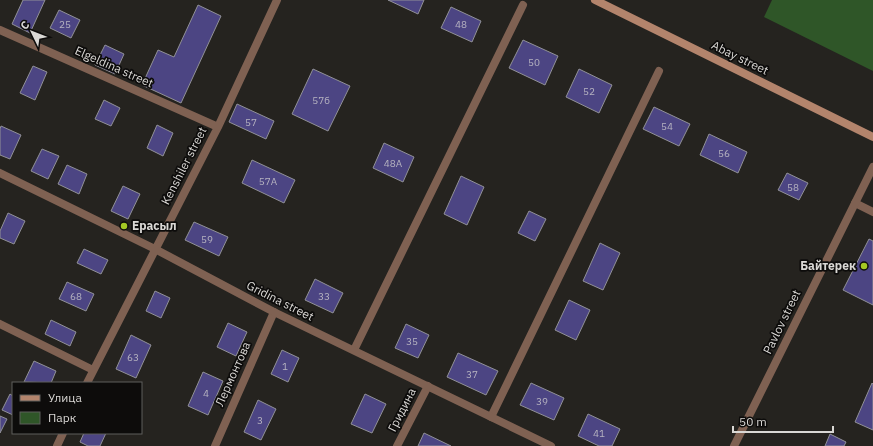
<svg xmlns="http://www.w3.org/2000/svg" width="873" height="446" font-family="'IBM Plex Sans',sans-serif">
  <rect width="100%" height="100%" fill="#25231f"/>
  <path fill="#2f5628" d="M772,0H873V71L764,17Z"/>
  <path fill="#4c4583" stroke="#919197" d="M23,0H45L30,33L12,24Z
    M388,0H424L418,14Z
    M198,5L221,16L181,103L142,85L158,50L174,57Z
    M451,7L481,21L472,42L441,28Z
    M59,10L80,20L71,38L50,28Z
    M523,40L558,56L545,85L509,68Z
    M105,45L124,54L115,74L95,65Z
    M33,66L47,72L35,100L20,93Z
    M313,69L350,86L328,131L292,114Z
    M579,69L612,85L599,113L566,97Z
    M104,100L120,108L111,126L95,119Z
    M237,104L274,121L266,139L229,122Z
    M654,107L690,124L679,146L643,129Z
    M157,125L173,133L163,156L147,148Z
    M1,126L21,135L10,159L0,155V129Z
    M709,134L747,152L738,173L700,155Z
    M384,143L414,157L403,182L373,168Z
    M42,149L59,156L48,179L31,171Z
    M252,160L295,180L284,203L242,183Z
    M67,165L87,174L79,194L58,184Z
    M787,173L808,183L799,200L778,190Z
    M461,176L484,187L467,225L444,214Z
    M123,186L140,194L128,219L111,211Z
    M529,211L546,219L535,241L518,233Z
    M8,213L25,221L14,244L0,238V231Z
    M194,222L228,237L219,256L185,240Z
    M869,239L873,241V305L843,290Z
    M600,243L620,253L603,290L583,281Z
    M84,249L108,260L101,274L77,263Z
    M315,279L343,293L333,313L305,300Z
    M67,282L94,294L86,311L59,299Z
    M155,291L170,298L161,318L146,311Z
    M569,300L590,310L576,340L555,330Z
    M51,320L76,332L70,346L45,334Z
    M228,323L247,332L236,356L217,347Z
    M406,324L429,335L418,358L395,348Z
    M131,335L151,345L136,378L116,369Z
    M282,350L299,358L288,382L271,374Z
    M458,353L498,371L486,395L447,377Z
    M34,361L56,371L51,383L24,382Z
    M203,372L223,381L208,415L188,406Z
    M531,383L564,398L554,420L520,405Z
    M872,383L873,384V430L855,422Z
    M10,394L13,396V415L2,410Z
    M365,394L386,404L372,433L351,424Z
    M258,400L276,409L261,440L244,432Z
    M588,414L620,429L612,446H599L578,436Z
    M0,416L7,419L0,433Z
    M84,433H106L100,446H88L80,442Z
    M424,433L451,446H418Z
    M830,434L846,442L844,446H825Z"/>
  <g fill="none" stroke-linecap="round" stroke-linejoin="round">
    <path stroke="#7f6152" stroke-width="8" d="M855,203L873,212
      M354,350L523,5
      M491,417L659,71
      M215,446L274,312
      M397,446L428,386"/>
    <path stroke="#7f6152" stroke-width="8" d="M0,30L218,127
      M0,173L155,249L274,312L551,446
      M0,324L93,370
      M87,383L218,127L277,0
      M57,446L63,433
      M734,446L873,167"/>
    <path stroke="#b3846c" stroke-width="8" d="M595,0L873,137"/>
  </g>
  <g fill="#a4c824" stroke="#0d0c0b" stroke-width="1.5">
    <circle cx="124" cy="226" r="4"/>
    <circle cx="864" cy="266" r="4"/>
  </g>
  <g text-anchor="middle" stroke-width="3.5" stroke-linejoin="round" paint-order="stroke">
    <g font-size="10" fill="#b6b3c0">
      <text x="65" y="28">25</text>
      <text x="461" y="28">48</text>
      <text x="534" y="66">50</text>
      <text x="589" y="95">52</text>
      <text x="321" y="104">57б</text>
      <text x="251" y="126">57</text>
      <text x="667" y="130">54</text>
      <text x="724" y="157">56</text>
      <text x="393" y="167">48А</text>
      <text x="268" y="185">57А</text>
      <text x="793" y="191">58</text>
      <text x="207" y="243">59</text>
      <text x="76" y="300">68</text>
      <text x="324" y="300">33</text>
      <text x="412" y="345">35</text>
      <text x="133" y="361">63</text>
      <text x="285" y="370">1</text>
      <text x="472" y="378">37</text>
      <text x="206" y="397">4</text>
      <text x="542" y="405">39</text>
      <text x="260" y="424">3</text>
      <text x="599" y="437">41</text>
    </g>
    <g font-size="12" fill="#dad8d5" stroke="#0d0c0b">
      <text transform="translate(740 58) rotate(26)" y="4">Abay street</text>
      <text transform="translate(114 67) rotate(24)" y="4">Elgeldina street</text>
      <text transform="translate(184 166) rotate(-63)" y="4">Kenshiler street</text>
      <text transform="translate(280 301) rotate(27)" y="4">Gridina street</text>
      <text transform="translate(782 322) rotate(-64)" y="4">Pavlov street</text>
      <text transform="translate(233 374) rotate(-66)" y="4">Лермонтова</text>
      <text transform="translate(402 410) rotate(-63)" y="4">Гридина</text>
    </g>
    <g font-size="12" font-weight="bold" fill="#dad8d5" stroke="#0d0c0b" text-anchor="start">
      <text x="132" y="230">Ерасыл</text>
      <text x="856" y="270" text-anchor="end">Байтерек</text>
    </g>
  </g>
  <rect x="12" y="382" width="130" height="52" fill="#0d0c0b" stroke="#5f5e5c"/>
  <rect x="20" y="395" width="20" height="6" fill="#b3846c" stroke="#5f5e5c"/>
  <text x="48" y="402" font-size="12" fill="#dad8d5">Улица</text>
  <rect x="20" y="412" width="20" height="12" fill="#2f5628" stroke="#5f5e5c"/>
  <text x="48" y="422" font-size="12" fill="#dad8d5">Парк</text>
  <g transform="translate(32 32) rotate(313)" stroke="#0d0c0b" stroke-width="3" paint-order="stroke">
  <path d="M0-3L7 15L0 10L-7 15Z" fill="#dad8d5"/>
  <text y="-6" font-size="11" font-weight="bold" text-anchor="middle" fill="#dad8d5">С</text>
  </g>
  <path d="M733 426v6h100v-6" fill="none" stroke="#dad8d5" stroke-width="2"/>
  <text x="739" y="426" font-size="12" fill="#dad8d5" stroke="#0d0c0b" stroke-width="3" paint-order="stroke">50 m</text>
</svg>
